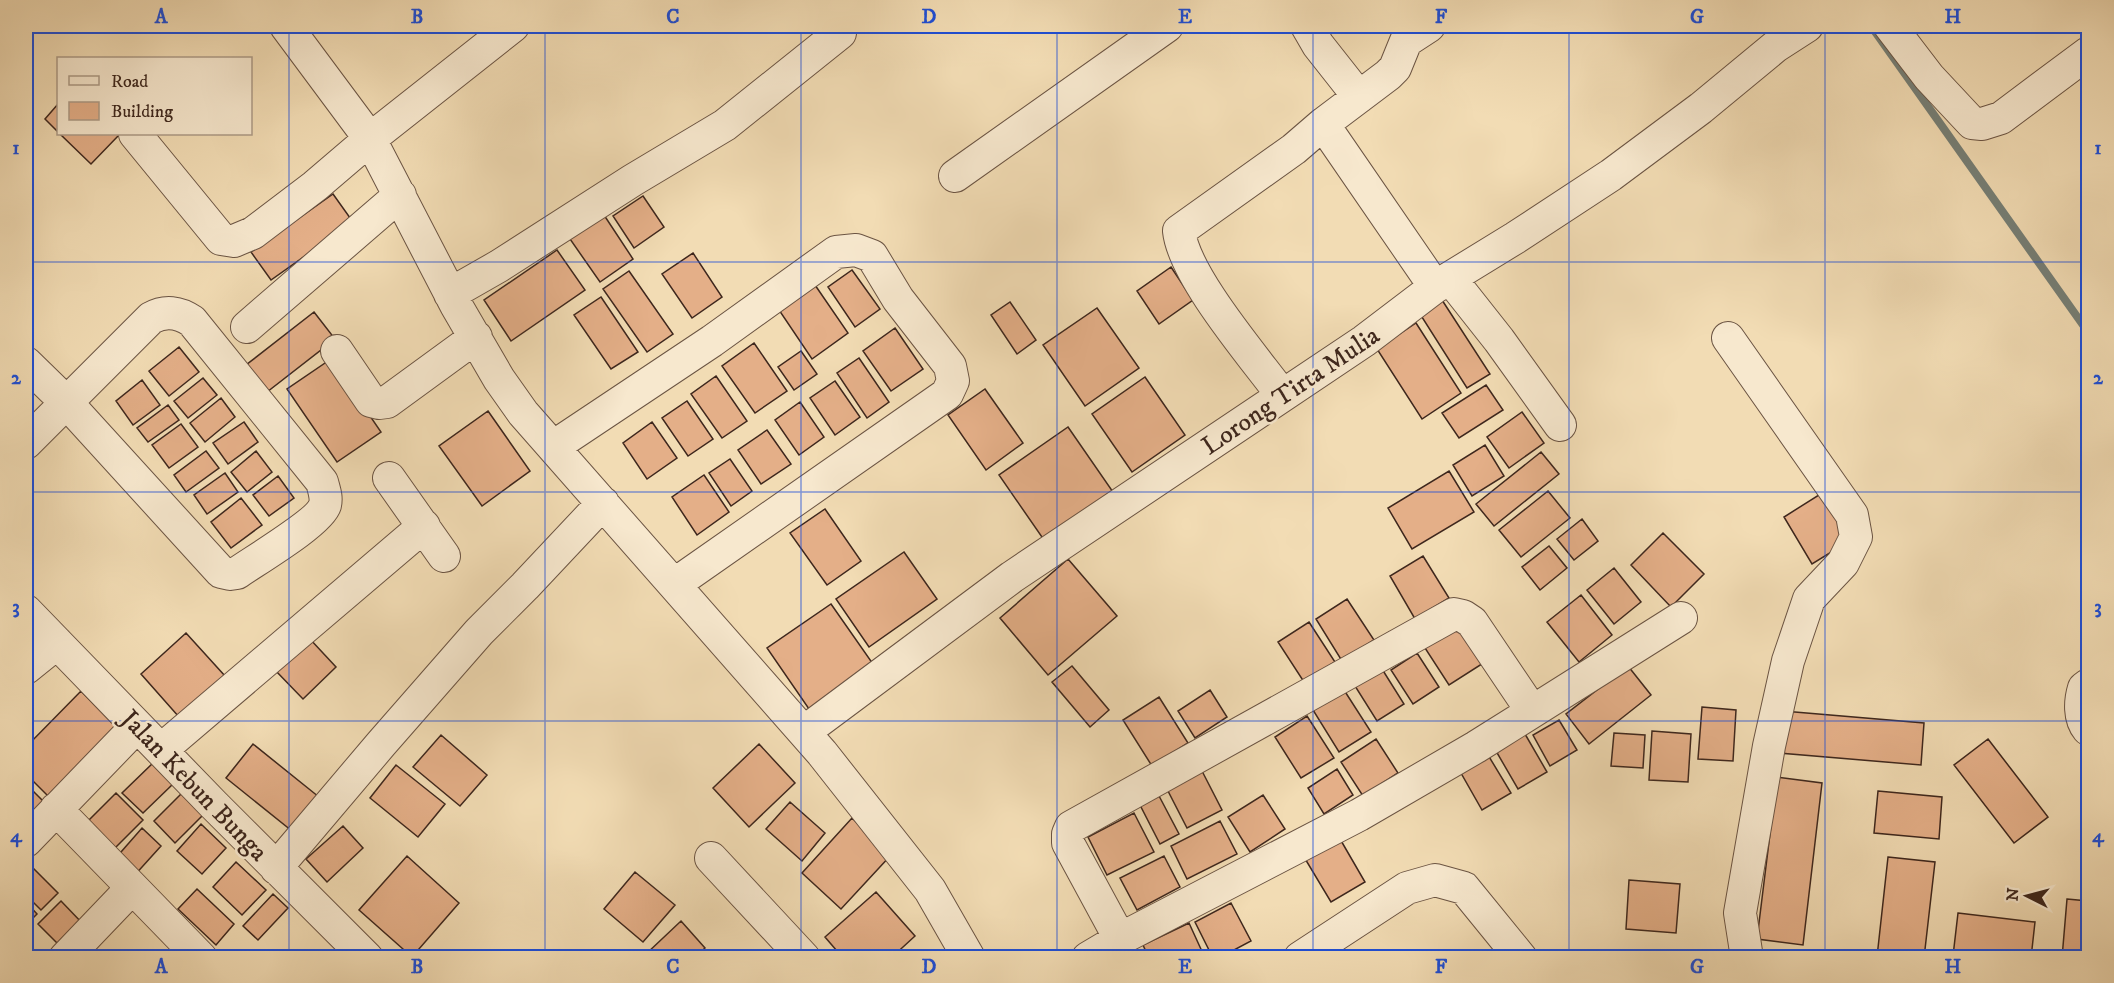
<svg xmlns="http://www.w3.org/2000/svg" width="2114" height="983" font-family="'IM FELL DW Pica',serif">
  <rect width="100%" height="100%" fill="#f2dcb4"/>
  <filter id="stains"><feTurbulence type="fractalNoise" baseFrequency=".00333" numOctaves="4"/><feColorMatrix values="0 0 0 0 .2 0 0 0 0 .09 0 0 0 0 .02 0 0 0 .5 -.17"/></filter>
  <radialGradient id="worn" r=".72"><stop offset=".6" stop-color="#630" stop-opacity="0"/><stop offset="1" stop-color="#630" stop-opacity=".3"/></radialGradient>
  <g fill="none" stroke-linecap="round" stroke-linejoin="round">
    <path stroke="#767f76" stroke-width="8" d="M1871,26L2088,332"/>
  </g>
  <path fill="#e4af88" stroke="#3e271d" stroke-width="1.5" d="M58,104V132L45,119Z
    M60,134H117L119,135L91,164Z
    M333,194L353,222L271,280L251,252Z
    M643,196L664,227L634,248L613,216Z
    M604,215L633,259L600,282L570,239Z
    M557,250L585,290L511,341L484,300Z
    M693,253L722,297L692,318L662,274Z
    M1171,267L1193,300L1159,324L1137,291Z
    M852,270L880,309L855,327L828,287Z
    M629,271L673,334L647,352L603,289Z
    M815,285L848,333L812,359L779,310Z
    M601,297L638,352L611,369L574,315Z
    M1442,300L1490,374L1467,388L1420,314Z
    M1010,302L1036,340L1017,354L991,315Z
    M1097,308L1139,368L1085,406L1043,345Z
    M314,312L335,339L267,392L246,365Z
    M1416,323L1461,393L1422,419L1377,349Z
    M895,328L923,369L891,391L863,351Z
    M754,343L787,391L755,413L722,366Z
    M179,347L199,372L169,396L149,371Z
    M801,351L817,374L794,390L778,367Z
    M859,358L889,402L867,418L837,373Z
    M331,359L381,432L337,462L287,389Z
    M716,376L747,421L722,438L691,394Z
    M1145,377L1185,435L1132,472L1092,414Z
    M203,378L217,395L188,418L174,401Z
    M142,380L160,405L133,425L116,401Z
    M835,381L860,417L835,435L810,398Z
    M1486,385L1503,410L1459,438L1442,413Z
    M985,389L1023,443L986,470L948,415Z
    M221,398L235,417L205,442L190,423Z
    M687,401L713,439L688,456L662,418Z
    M800,402L824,437L799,455L775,420Z
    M168,405L179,420L148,442L137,428Z
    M488,411L530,471L482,506L439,446Z
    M1522,412L1544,443L1509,468L1487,437Z
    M244,422L258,442L228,464L213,443Z
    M652,422L677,458L647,479L623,443Z
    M181,424L198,447L169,468L152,445Z
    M1068,427L1113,492L1044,540L999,475Z
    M767,430L791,464L761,484L738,450Z
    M1485,445L1504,476L1472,496L1453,465Z
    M206,451L219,468L186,492L174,475Z
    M256,451L272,472L247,492L231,472Z
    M1541,452L1559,474L1494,526L1476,504Z
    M730,459L752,491L731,506L709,473Z
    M1449,471L1474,512L1412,549L1388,508Z
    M225,473L238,492L207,514L194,495Z
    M704,475L729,512L697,535L672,497Z
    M278,476L294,498L269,516L253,495Z
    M1548,491L1570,518L1521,557L1499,530Z
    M1822,493L1851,540L1812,564L1784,517Z
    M241,498L262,525L231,548L211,522Z
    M825,509L861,561L827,585L790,533Z
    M1582,519L1598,541L1574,560L1557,539Z
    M1663,533L1704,574L1671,607L1631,565Z
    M1549,546L1567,568L1540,590L1522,567Z
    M904,552L937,599L869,647L836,599Z
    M1423,556L1449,598L1415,619L1390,576Z
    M1068,559L1117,616L1048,675L1000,618Z
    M1614,568L1641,602L1614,624L1587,590Z
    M1581,595L1612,635L1579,662L1547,622Z
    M1347,599L1374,640L1342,661L1316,619Z
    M831,604L873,664L809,709L767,648Z
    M1309,622L1335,662L1304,682L1278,642Z
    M1460,625L1485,662L1449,685L1425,648Z
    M186,633L225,676L179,717L141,674Z
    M309,638L336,667L303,699L275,670Z
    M1417,653L1439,687L1413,704L1391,670Z
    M1072,666L1109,710L1090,727L1052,682Z
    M1628,666L1651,695L1589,744L1566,714Z
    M1382,669L1404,704L1377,721L1355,686Z
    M1210,690L1227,717L1195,738L1178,711Z
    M1344,690L1371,732L1339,752L1313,710Z
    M81,691L116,727L48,796L26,774V747Z
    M1159,697L1188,743L1152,766L1123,720Z
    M1702,707L1736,710L1733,761L1698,759Z
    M1783,711L1924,723L1921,765L1779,753Z
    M1307,716L1334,758L1301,778L1275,737Z
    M1559,720L1577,750L1550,766L1533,735Z
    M1652,731L1691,734L1688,782L1649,780Z
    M1614,733L1645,735L1643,768L1611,766Z
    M1525,734L1547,772L1518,789L1496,751Z
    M441,735L487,775L460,806L413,767Z
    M1376,739L1398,773L1363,796L1341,762Z
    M1988,739L2048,817L2014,843L1954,765Z
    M253,744L319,797L292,831L226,778Z
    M759,744L795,783L749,827L713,788Z
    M1485,750L1511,793L1482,810L1457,766Z
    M153,763L174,783L143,813L122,793Z
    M396,765L445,804L418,837L370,798Z
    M1337,769L1353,795L1324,814L1308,788Z
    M1202,771L1222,810L1187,828L1167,789Z
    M1777,777L1822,783L1803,945L1757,939Z
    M26,784L48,806L26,829Z
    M187,788L208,810L175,843L154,821Z
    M1878,791L1942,797L1939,839L1874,833Z
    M116,793L143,820L115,848L88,821Z
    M1158,794L1179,834L1160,844L1139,803Z
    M1263,795L1285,829L1250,852L1228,817Z
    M790,802L825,833L802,861L766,829Z
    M1134,813L1154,852L1107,875L1088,837Z
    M852,818L891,855L841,909L802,873Z
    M1220,821L1237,854L1187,879L1171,846Z
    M201,824L226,848L202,874L177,851Z
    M343,826L363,848L327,882L306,859Z
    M142,828L161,846L133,877L114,860Z
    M1336,832L1365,882L1331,902L1301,852Z
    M407,856L459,903L412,957L359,910Z
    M1164,856L1180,887L1137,910L1120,878Z
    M1888,857L1935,862L1924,958L1877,957Z
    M236,862L266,890L242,915L213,887Z
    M28,863L58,893L41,910L26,895V866Z
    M635,872L675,905L643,942L604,909Z
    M1629,880L1680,884L1676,933L1626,929Z
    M197,889L234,924L216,945L178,909Z
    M876,892L915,936L891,958H843L825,937Z
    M273,894L288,908L258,940L243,926Z
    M2067,899L2088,901V958H2062Z
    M61,901L84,925L62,948L38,924Z
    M26,902L37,914L26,925Z
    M1231,903L1251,941L1219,958H1213L1195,922Z
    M1958,913L2035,922L2031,958L1953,956Z
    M681,921L705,948L694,958H648L645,955Z
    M1189,923L1205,958H1149L1143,945Z"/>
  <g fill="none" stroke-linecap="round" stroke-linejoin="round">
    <g stroke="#6b5443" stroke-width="34">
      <path id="minor" d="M286,26L370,139L456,305L499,379L523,413L822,753L930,890L969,958
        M1307,26L1318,45L1359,97
        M1890,26L1929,77L1972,123L1982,124L2001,118L2088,53
        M1323,124L1388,75L1395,68L1406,41L1429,26
        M135,134L221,239L234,241L253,233L315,186L370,139L513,26
        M955,176L1167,26
        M1450,278L1499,340L1560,425
        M450,294L499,266L633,180L725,125L840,33
        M247,327L400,195
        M1728,338L1852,515L1856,537L1843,563L1809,599L1788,661L1769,746L1740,913L1747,958
        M337,351L371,401L379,403L387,402L476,337
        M26,363L67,403L221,572L230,574L237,573C254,561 320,522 325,505C327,497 324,490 322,482L192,321C179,312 165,310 151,318L26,443
        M1282,395C1254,357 1184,276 1179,231L1294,149L1323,124L1435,287
        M553,447L712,341L836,252L856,250L872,256L898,299L950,366L953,381L947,394L675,584
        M389,478L444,556
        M26,611L213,804L367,958
        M26,668L57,643
        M2088,685L2084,688C2080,701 2079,718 2088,729
        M804,732L1012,577L1364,341L1435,287L1515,238L1611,175L1701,108L1776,46L1807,26
        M161,750L424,526
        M56,809L201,958
        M26,841L137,726
        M711,858L804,958
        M276,868L381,744L479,632L525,586L603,503
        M1120,939L1068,843V834L1071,827L1454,614L1463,616L1472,622L1532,711
        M65,958L132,888
        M1088,958L1120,939L1359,815L1476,747L1681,618
        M1300,958L1407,888L1435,880L1464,888L1521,958"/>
    </g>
    <use href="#minor" stroke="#f7e8ce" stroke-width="32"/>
  </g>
  <path fill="none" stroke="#1d4ed8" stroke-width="1.5" stroke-opacity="0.55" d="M289,26V958M545,26V958M801,26V958M1057,26V958M1313,26V958M1569,26V958M1825,26V958M26,262H2088M26,492H2088M26,721H2088"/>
  <g text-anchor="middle" stroke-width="5" stroke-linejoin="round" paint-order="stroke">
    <g font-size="26" fill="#3e271d" stroke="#f7e8ce">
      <text transform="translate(1290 390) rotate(-34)" y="9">Lorong Tirta Mulia</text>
      <text transform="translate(195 785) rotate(46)" y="9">Jalan Kebun Bunga</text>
    </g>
  </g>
  <rect width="2114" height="983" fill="none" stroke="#f2dcb4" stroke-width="66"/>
  <rect x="57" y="57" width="195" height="78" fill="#f7e8ce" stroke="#ad9b87" stroke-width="1.5"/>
  <rect x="69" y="76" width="30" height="9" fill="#f7e8ce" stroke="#ad9b87" stroke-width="1.5"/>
  <text x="111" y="87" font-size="18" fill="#3e271d">Road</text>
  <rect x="69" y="102" width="30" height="18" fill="#e4af88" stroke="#ad9b87" stroke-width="1.5"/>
  <text x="111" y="117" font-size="18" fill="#3e271d">Building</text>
  <g transform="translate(2027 896) rotate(276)" stroke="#f7e8ce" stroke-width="4.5" paint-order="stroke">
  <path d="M0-4.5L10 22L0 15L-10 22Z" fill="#3e271d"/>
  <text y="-9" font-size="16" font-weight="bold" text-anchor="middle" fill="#3e271d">N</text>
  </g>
  <rect x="33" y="33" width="2048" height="917" fill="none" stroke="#1d4ed8" stroke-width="2"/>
  <g font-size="20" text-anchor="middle" font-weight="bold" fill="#1d4ed8">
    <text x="161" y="23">A</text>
    <text x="417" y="23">B</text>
    <text x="673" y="23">C</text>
    <text x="929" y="23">D</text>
    <text x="1185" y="23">E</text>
    <text x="1441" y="23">F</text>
    <text x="1697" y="23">G</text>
    <text x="1953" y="23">H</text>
    <text x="16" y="154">1</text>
    <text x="2098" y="154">1</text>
    <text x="16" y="384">2</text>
    <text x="2098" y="384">2</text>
    <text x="16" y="613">3</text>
    <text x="2098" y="613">3</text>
    <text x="16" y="842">4</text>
    <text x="2098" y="842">4</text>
    <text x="161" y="973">A</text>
    <text x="417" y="973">B</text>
    <text x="673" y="973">C</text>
    <text x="929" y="973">D</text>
    <text x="1185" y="973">E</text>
    <text x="1441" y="973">F</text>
    <text x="1697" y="973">G</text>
    <text x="1953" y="973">H</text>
  </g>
  <rect width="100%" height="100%" filter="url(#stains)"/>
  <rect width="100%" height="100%" fill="url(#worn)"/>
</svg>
